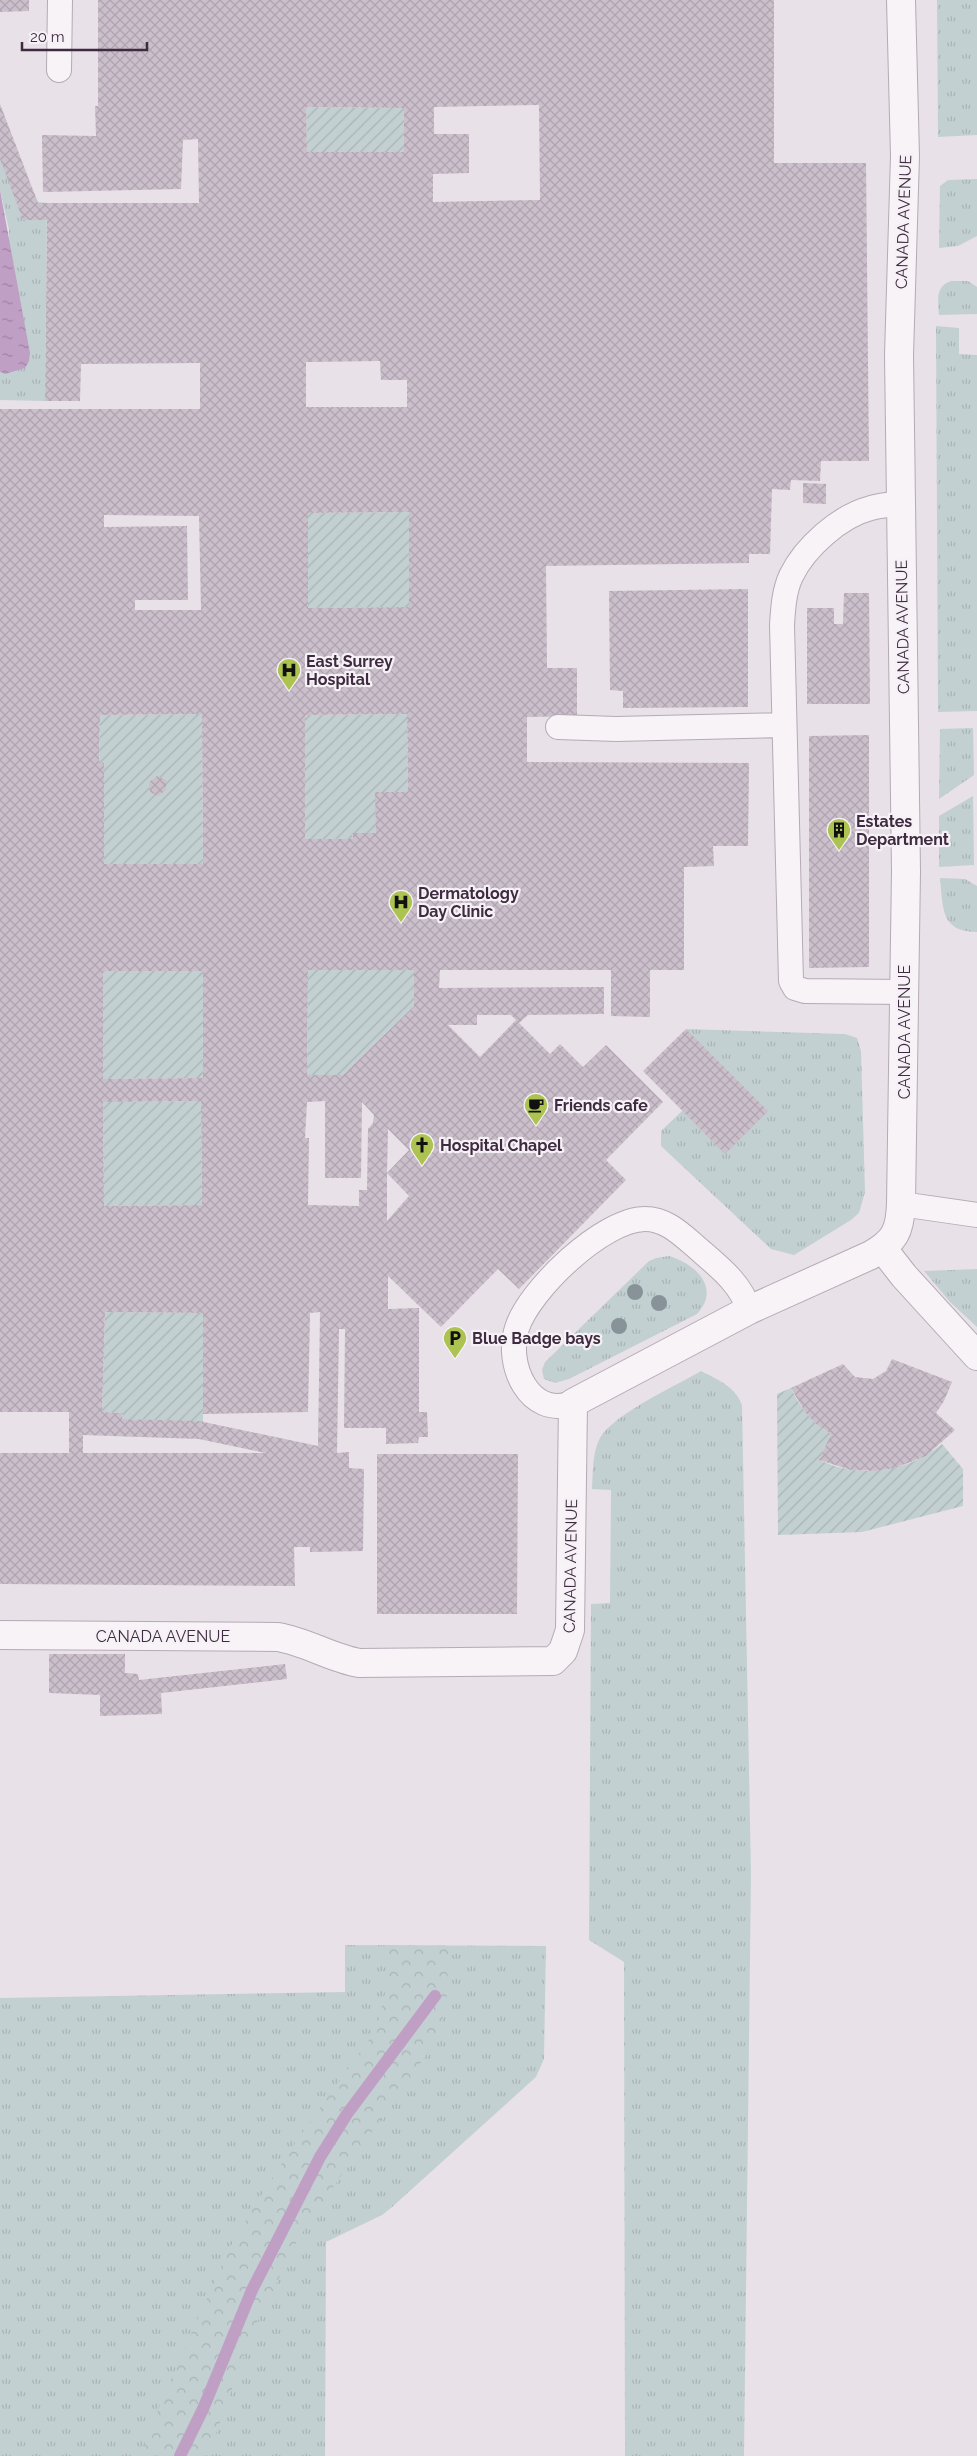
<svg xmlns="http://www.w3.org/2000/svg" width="977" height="2456" font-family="Raleway,sans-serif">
  <defs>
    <pattern id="grass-tufts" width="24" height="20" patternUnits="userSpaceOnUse" patternTransform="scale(1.25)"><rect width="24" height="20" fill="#c3d0d2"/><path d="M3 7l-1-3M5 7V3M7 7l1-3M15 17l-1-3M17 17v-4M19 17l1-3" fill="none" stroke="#a9b3b5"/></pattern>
    <pattern id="forest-crowns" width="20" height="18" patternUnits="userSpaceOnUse" patternTransform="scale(1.25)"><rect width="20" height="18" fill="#c3d0d2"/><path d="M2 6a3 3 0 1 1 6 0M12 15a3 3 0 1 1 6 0" fill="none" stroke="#a9b3b5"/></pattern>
    <pattern id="garden-furrows" width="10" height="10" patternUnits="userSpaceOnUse" patternTransform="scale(1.25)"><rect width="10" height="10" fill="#c3d0d2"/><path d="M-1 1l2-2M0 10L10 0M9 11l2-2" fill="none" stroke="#a9b3b5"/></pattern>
    <pattern id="water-ripples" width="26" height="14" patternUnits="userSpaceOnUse" patternTransform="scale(1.25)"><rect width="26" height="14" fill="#c09fc5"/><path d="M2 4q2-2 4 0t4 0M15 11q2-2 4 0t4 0" fill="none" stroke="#9d82a1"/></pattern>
    <pattern id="building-cross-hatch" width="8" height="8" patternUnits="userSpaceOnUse" patternTransform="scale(1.25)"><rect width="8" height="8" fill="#cabfcb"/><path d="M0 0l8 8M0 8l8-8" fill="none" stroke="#afa4af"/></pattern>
  </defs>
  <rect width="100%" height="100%" fill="#e8e1e8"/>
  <path fill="url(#grass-tufts)" d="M937,0H977V135L938,137Z
    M0,115L38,202L47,203L45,401L0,400V372L5,374L9,230L0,190Z
    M977,179V236L958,246L939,248L940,186L948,180Z
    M951,281H968L977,287V314L939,315C938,301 935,286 951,281Z
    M936,326L959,328V354L977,355V711L938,712Z
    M973,728L974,775L939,799L940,729Z
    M973,796L974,865L939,867V816Z
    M940,878L965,879L977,886V932C940,932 943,907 940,878Z
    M686,1029L845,1034L857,1038L861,1051L865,1192L859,1213L851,1220L794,1255L771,1249L661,1146V1131L682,1111Z
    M669,1256C696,1264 721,1288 697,1314L569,1379L555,1383L544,1379L542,1370L545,1362L649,1261L656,1258Z
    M977,1269V1327L950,1302L924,1271Z
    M701,1371C718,1380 735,1386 742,1405L751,1874L744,2456H625L624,1962L589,1940L591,1604L610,1603L611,1490L592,1489C593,1473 592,1455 599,1440C611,1415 676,1386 701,1371Z
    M345,1945L546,1946L544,2059L536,2077L391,2208L382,2215L326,2242L325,2456H0V1998L345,1992Z"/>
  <path fill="url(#forest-crowns)" d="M386,1945L449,1946L446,2008L436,2041L315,2213L296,2243L253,2331L208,2456H140L163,2397L229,2249L251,2211L295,2143L376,2030L386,1989Z"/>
  <path fill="url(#garden-furrows)" d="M306,107L404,108V152H307Z
    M409,512V607L308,608V513Z
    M202,714L203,864H104V763H99L100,715Z
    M407,714L408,792L376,793V833L352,834L353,839H305V715Z
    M308,970H414V1006L343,1075H307Z
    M103,971H203V1078L103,1079Z
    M201,1101L202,1205L104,1206L103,1102Z
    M105,1312L203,1313V1422L122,1419L123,1413L102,1412Z
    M791,1388C800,1408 812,1422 831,1434L819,1460C860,1479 907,1473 942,1444L963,1469V1506L862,1532L778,1535L777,1394Z"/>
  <path fill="url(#water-ripples)" d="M0,190L30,353L29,361L25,368L5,374L0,372Z"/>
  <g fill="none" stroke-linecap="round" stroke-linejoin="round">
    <path stroke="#c09fc5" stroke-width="12" d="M180,2456L203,2409L252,2290L320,2157L347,2114L435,1996"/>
  </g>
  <path fill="url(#building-cross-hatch)" fill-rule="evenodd" d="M0,0H29V11L0,12Z
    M98,0H774V163H866L869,461H821L820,481L791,480L790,490L772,489L770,554H749V563L546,566L547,668H577V716L527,717V762L749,763L748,846H713L714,866L684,867V970H650V1017L611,1016V970H440L439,988L604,987V1014L528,1015L519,1023L550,1054L560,1044L583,1067L606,1045L663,1102L606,1160L626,1180L519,1289L498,1269L441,1327L388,1276V1309L419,1308V1412H427L428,1437H419L418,1443L386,1444V1428H344L345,1329H339L337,1453L349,1452V1468L364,1469L363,1551L310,1552V1547H294L295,1586L0,1584V1453H69V1412H0V409H200V363L81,364L80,401H45L47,220H23L0,159V104L38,203H199L198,139L183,140L181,189L43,192L42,135L96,136L95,106H98ZM539,105L540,200L433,202V174L469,173V134H434V107ZM306,107L404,108V152H307ZM380,361L381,380H407V407H306V362ZM409,512V607L308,608V513ZM104,515L199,516L201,610H135V600H188L187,526L104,527ZM202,714L203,864H104V763H99L100,715ZM407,714L408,792H375L376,833H352L353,839H305V715ZM308,970H414V1006L343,1075H307ZM103,971H203V1078L103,1079ZM477,1015H511L516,1020L480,1057L448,1025H477ZM201,1101L202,1205L104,1206L103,1102ZM325,1101V1178H361L362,1102L374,1115L373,1123L368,1129L367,1190H359V1206L308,1205L309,1138H305L307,1102ZM388,1129L409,1150L387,1173ZM387,1173L409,1196L387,1221ZM105,1312L203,1313V1414L308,1412L310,1313L320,1312L318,1446L199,1421L122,1419L123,1413L102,1412ZM83,1435L199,1439L266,1453H83Z
    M803,483L826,484V504L803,503Z
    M748,589V707L623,708V691L610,690L609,591Z
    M844,593H869L870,704H807V608H834V624H843Z
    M869,735V967L809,968V736Z
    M157,776L166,780V790L158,796L150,792L149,782Z
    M686,1029L768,1111L725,1154L643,1071Z
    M892,1359L952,1382L944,1401L936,1413L955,1430L926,1456L895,1468L876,1471L851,1470L819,1460L831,1434L815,1423L805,1412L791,1388L843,1364L855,1377L873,1379L886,1371Z
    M377,1454H518L517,1614H377Z
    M49,1654H125V1673L138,1674L139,1680L285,1664L287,1679L161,1693L162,1714L100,1716V1695L49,1693Z"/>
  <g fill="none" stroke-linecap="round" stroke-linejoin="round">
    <g stroke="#b5aab5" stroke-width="26">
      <path id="lane" d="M59,70L60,0
        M901,503C891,505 881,505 871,508C840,516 805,547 791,576C784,591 783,609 782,625L791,981L795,988L805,991L904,992
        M558,727L616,729L783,725
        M901,1204L977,1215
        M573,1403C529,1419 505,1364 517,1328C529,1290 603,1219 645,1219C665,1219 679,1232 694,1245C715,1264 740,1281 749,1310"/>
    </g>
    <g stroke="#b5aab5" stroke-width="30">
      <path id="street" d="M883,1249L904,1276L977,1356
        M0,1635L278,1637C307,1642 331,1658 359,1663L553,1661L563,1651L570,1630L573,1403L749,1310L871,1255C895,1241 900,1231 901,1204L906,871L899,355L905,156L901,0"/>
    </g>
    <use href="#lane" stroke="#f7f3f7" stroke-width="24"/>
    <use href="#street" stroke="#f7f3f7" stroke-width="28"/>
  </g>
  <g fill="#889399">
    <circle cx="635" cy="1292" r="8"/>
    <circle cx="659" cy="1303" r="8"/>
    <circle cx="619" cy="1326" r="8"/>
  </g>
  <defs>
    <g id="hospital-pin" transform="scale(1.25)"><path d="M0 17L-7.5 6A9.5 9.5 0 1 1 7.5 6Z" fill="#acc251" stroke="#f6f1f6"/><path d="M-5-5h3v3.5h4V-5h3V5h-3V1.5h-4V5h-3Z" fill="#111"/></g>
    <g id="building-pin" transform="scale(1.25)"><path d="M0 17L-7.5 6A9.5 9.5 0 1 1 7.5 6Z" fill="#acc251" stroke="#f6f1f6"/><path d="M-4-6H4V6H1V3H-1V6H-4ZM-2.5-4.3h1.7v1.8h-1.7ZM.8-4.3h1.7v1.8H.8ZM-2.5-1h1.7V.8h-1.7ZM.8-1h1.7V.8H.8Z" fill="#111"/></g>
    <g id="cafe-pin" transform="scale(1.25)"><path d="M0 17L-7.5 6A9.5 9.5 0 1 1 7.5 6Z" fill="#acc251" stroke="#f6f1f6"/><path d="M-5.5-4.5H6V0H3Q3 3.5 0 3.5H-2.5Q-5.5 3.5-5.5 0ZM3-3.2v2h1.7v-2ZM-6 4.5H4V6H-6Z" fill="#111"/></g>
    <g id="church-pin" transform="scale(1.25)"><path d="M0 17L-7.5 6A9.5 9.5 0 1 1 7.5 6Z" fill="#acc251" stroke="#f6f1f6"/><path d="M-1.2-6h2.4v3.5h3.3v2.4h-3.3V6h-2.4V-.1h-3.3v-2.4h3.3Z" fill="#111"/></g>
    <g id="parking-pin" transform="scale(1.25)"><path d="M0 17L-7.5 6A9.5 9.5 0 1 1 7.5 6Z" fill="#acc251" stroke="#f6f1f6"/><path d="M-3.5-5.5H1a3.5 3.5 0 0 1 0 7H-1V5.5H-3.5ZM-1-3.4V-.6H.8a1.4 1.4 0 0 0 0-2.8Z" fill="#111"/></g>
  </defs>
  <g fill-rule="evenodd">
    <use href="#hospital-pin" x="289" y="670"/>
    <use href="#building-pin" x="839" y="830"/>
    <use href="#hospital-pin" x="401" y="902"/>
    <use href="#cafe-pin" x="536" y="1105"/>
    <use href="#church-pin" x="422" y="1145"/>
    <use href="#parking-pin" x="455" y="1338"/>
  </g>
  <g text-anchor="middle" stroke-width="4.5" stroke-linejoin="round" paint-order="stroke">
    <g font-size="16" fill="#3e2b3f" stroke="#f6f1f6">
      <text transform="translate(903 222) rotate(-88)" y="6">CANADA AVENUE</text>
      <text transform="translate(902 627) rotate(-91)" y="6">CANADA AVENUE</text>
      <text transform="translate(904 1032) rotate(-90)" y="6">CANADA AVENUE</text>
      <text transform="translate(570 1566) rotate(-89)" y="6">CANADA AVENUE</text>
      <text x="163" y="1642">CANADA AVENUE</text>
    </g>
    <g font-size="16" font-weight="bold" fill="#3e2b3f" stroke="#f6f1f6" text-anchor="start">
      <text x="306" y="667">East Surrey<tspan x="306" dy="18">Hospital</tspan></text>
      <text x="856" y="827">Estates<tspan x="856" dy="18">Department</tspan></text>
      <text x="418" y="899">Dermatology<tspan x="418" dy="18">Day Clinic</tspan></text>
      <text x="554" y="1111">Friends cafe</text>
      <text x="440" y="1151">Hospital Chapel</text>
      <text x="472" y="1344">Blue Badge bays</text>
    </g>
  </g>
  <path d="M22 42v8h125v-8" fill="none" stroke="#3e2b3f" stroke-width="2.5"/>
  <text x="30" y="42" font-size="15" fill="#3e2b3f" stroke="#f6f1f6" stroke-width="4" paint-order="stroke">20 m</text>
</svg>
